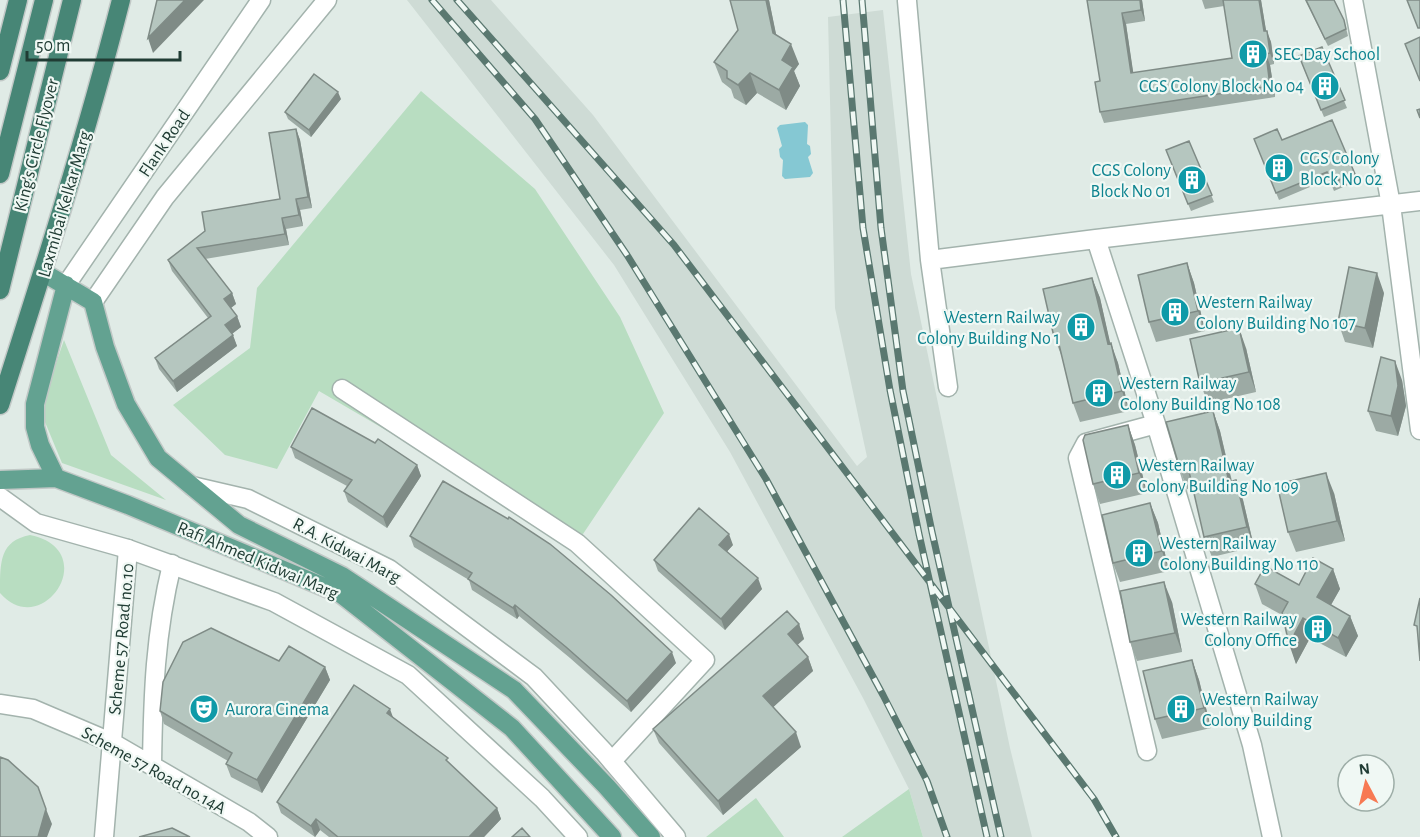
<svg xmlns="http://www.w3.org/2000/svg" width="1420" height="837" font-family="'Alegreya Sans',sans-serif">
  <rect width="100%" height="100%" fill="#e0ebe6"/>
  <path fill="#cedbd5" d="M407,0H491L593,115L857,466L867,457L835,308L828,17L883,10L911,274L1010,748L1032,837H923L909,789L863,698L730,452L614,265Z"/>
  <path fill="#b8ddc1" d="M421,91L535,189L620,317L664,413L583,534L555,529L319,391L277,469L225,455L173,405L250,348L257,288Z
    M64,340L111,455L166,500L62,463L40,410Z
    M30,535C103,550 43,642 0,593C0,561 0,541 30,535Z
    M909,789L923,837H842Z
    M756,798L784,837H706Z"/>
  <path fill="#85c8d3" d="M805,122L808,125L807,144L810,146L811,154L808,157L813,173L810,177L785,179L782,176L783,160L780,157L779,149L782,146L777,128L780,125Z"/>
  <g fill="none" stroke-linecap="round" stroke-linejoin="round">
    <g stroke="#a3b3ad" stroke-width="21">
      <path id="minor" d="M1353,0L1391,205L1420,430
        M907,1L930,260L1096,239
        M930,260L948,387
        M342,389L577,543L705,660L612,761
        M0,704L33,709L113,743L249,822L268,837
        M1147,751L1078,458L1086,443L1156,424
        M152,765C153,694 155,634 172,564
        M104,837L128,549
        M1272,837L1252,745L1156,424L1096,239L1420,201"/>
    </g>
    <g stroke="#a3b3ad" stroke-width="21">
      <path id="tertiary" d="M66,285L261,0
        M93,302L165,197L327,0
        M192,486L248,499L389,569L534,677L604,752L676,837
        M0,497L36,523L128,549L274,602L408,675L542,798L578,837"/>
    </g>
    <g stroke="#c1c8c6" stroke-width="21">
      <path id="primary" d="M44,273L93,302L105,347L126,404L158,458L239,525L342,576L514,690L607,787L651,837
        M56,478L40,445L35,427V404L66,285
        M0,480L56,478L128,505L341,594L512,728L612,837"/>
    </g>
    <g stroke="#c1c8c6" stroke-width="21">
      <path id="trunk" d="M0,71L18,0
        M0,174L44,0
        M0,290L72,0
        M0,405C43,271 86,137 121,0"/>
    </g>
    <use href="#minor" stroke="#fff" stroke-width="18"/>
    <use href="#tertiary" stroke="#fff" stroke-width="18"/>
    <use href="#primary" stroke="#63a291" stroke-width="18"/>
    <use href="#trunk" stroke="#478676" stroke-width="18"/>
    <g stroke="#5a7870" stroke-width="7">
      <path id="rail" d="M432,0L535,119L627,255L766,479L883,695L927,781L947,837
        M457,0L674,245L1094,799L1116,837
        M843,0L863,228L890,390L919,534L987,837
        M862,0L881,228L903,391L932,532L1001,837"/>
    </g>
    <use href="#rail" stroke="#f0f8f4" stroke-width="4.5" stroke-dasharray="14" stroke-linecap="butt"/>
  </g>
  <path fill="#9caaa4" d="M730,0H769L776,35L799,64L794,71L800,86L786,110L757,93L746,105L734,98L731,89L722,82L714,62L738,30Z
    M1087,0H1142L1145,21L1126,24L1133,73L1232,58L1224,6L1205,9L1202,0H1261L1266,31L1271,42L1274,64L1270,65L1275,97L1104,123L1100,112V81Z
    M1305,0H1334L1344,20L1348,36L1328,46Z
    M1322,47L1347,108L1324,117L1302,64Z
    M341,99L311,137L288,119L285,112Z
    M296,129L300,140L312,208L300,210L303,226L286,229L289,245L205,259L232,293L236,304L231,308L237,316L241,327L232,334L237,346L177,392L159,369L155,358L208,318L172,271L168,260L280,199Z
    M1254,139L1282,140L1355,174L1357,181L1334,191L1329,179L1279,200Z
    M1189,141L1214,202L1191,211L1169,158Z
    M1187,263L1194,283L1205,331L1156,342L1149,322Z
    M1092,278L1100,298L1110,344L1118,363L1129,411L1080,422L1073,403L1062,357L1054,337Z
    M1384,293L1373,348L1345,342L1338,322Z
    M1246,348L1256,392L1208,403L1200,383Z
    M1402,380L1406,406L1398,436L1376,431L1368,411Z
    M1213,411L1220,431L1232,481L1236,480L1243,500L1254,547L1212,557L1204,537L1193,488L1187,489L1180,469Z
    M1128,425L1135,445L1147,493L1100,504L1093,484Z
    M291,447L417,465L421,476L387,528L348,502L344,491L347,486L295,458Z
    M1334,493L1345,541L1296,552L1288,532Z
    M1150,503L1158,523L1169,571L1120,582L1113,563Z
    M410,536L676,663L631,712L570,658L519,616L517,619L472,590L469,580L414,547Z
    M733,545L727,551L762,589L725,630L658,571L654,560Z
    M1333,569L1340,589L1331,605L1350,616L1358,636L1346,657L1310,638L1296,664L1282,615L1262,604L1255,584L1299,585Z
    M1172,602L1182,652L1137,661L1130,642Z
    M799,624L804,639L797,645L808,657L813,671L773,707L801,747L723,815L659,743L653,729Z
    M1192,660L1199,680L1211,728L1162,739L1155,719Z
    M279,661L325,667L330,680L262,793L231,777L226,764L228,761L164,724L160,711Z
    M393,718L451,765L497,808L501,819L484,837H329L320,830L315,837L281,813L277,802Z"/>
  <path fill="#7f8b86" d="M185,0H204L153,53L148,38Z
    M766,0H769L780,53L773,33Z
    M1140,0H1142L1145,21L1141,10Z
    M1259,0H1261L1268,42L1264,31Z
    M1122,13L1126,24L1135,84L1131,73Z
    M1267,31L1271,42L1274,64L1270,53Z
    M791,44L799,64L794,71L800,86L786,110L779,90L782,60Z
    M1266,54L1270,65L1275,97L1270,86Z
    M750,73L757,93L746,105L738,85Z
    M338,92L341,99L311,137L309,130Z
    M296,129L300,140L312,208L308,197Z
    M296,199L300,210L303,226L299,215Z
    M282,218L286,229L289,245L285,234Z
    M1187,263L1194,283L1205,331L1198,311Z
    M1377,273L1384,293L1373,348L1365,328Z
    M1092,278L1100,298L1115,364L1108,344Z
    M232,293L236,304L228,310L224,299Z
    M237,316L241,327L229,336L225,325Z
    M1239,328L1246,348L1256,392L1249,372Z
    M233,335L237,346L177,392L173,381Z
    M1111,343L1118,363L1129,411L1122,391Z
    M1395,361L1402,380L1406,406L1398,436L1391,416Z
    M1213,411L1220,431L1236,501L1229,482Z
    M1128,425L1135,445L1147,493L1139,473Z
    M417,465L421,476L387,528L383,517Z
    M1326,473L1334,493L1345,541L1337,521Z
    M1236,480L1243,500L1254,547L1247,527Z
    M1150,503L1158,523L1169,571L1162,551Z
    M729,534L733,545L723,556L719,545Z
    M1333,569L1340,589L1324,617L1317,597Z
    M758,578L762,589L725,630L721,619Z
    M1164,582L1172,602L1182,652L1175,633Z
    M515,605L519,616L517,619L513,608Z
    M1350,616L1358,636L1346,657L1338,638Z
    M1303,618L1310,638L1296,664L1289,644Z
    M799,624L804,639L793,649L788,634Z
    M672,652L676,663L631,712L627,701Z
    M808,657L813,671L769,711L763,696Z
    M1192,660L1199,680L1211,728L1204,708Z
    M325,667L330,680L262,793L257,780Z
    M390,709L394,720L387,713Z
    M796,732L801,747L723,815L718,801Z
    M497,808L501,819L484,837H469Z
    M46,809L52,824L47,837H38Z
    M316,819L320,830L315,837L311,826Z"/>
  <path fill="#b5c6bf" stroke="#7f8b86" stroke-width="1.5" d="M157,0H185L148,38Z
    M730,0H766L773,33L791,44L782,60L793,67L779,90L750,73L738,85L727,78V71L714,62L738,30Z
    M1087,0H1140L1141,10L1122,13L1131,73L1232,58L1223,0H1259L1264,31H1267L1270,53L1266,54L1270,86L1100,112L1095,82L1100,81Z
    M1306,0H1334L1344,20L1346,29L1325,39Z
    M1407,0H1420V28H1418Z
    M1420,37V81L1405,44Z
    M1322,47L1345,100L1321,110L1299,56Z
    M314,74L338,92L309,130L285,112Z
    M1420,109V118L1417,110Z
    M1332,120L1355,174L1331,183L1327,172L1276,193L1254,139L1277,129L1282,140Z
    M296,129L308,197L296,199L299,215L282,218L285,234L197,248L232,293L224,299L237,316L225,325L233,335L173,381L155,358L211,316L168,260L205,231L202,212L280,199L269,133Z
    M1189,141L1212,195L1188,204L1166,150Z
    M1187,263L1198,311L1149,322L1138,275Z
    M1349,267L1377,273L1365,328L1338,322Z
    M1092,278L1108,344L1111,343L1122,391L1073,403L1057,336L1054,337L1043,289Z
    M1239,328L1249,372L1200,383L1190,339Z
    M1381,357L1395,361L1398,386L1391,416L1368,411Z
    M312,408L375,443L378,439L417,465L383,517L344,491L352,480L291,447Z
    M1213,411L1229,482L1236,480L1247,527L1204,537L1188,467L1180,469L1166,422Z
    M1128,425L1139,473L1093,484L1083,440L1085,435Z
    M1326,473L1337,521L1288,532L1277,484Z
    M443,481L508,519L509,517L550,544L611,595L672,652L627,701L566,647L515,605L513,608L468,579L472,573L410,536Z
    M1150,503L1162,551L1113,563L1102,515Z
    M699,508L729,534L719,545L758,578L721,619L654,560Z
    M1313,558L1333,569L1317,597L1350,616L1338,638L1303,618L1289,644L1282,613L1288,602L1255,584L1265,566L1299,585Z
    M1164,582L1175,633L1130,642L1120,591Z
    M1420,598V661L1417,626L1414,625Z
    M787,611L799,624L788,634L808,657L763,696L796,732L718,801L653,729Z
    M211,628L279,661L289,646L325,667L257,780L226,764L232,753L160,711L163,682L183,642Z
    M1192,660L1204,708L1155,719L1143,671Z
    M354,685L390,709L387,713L448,758L446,760L497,808L469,837H338L316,819L311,826L277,802Z
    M0,757L8,760L38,787L46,809L38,837H0Z
    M172,828L190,837H139Z
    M522,828L530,837H512Z"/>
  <defs>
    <g id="building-disc" transform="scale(1.5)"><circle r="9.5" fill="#0f9aa8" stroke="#f0f8f4"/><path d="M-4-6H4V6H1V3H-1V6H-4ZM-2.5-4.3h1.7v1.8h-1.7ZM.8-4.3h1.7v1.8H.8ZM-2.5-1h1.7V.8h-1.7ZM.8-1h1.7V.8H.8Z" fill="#fff"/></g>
    <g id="theatre-disc" transform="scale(1.5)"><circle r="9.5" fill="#0f9aa8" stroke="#f0f8f4"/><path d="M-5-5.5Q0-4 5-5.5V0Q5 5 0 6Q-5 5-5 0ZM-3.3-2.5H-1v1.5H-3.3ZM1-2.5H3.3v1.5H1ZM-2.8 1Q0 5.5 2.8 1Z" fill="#fff"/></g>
  </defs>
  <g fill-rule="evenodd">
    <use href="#building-disc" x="1253" y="54"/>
    <use href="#building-disc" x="1325" y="86"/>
    <use href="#building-disc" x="1279" y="168"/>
    <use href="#building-disc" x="1192" y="180"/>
    <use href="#building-disc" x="1175" y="312"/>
    <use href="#building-disc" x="1081" y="327"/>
    <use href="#building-disc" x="1099" y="393"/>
    <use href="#building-disc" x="1117" y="475"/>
    <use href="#building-disc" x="1139" y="553"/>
    <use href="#building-disc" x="1318" y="629"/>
    <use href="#theatre-disc" x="204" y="709"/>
    <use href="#building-disc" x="1181" y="709"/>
  </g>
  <g text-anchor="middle" stroke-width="4.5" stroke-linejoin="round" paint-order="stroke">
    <g font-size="18" fill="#0d838f" stroke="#f0f8f4" text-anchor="start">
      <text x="1274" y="60">SEC Day School</text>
      <text x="1304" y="92" text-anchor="end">CGS Colony Block No 04</text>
      <text x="1300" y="164">CGS Colony<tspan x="1300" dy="21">Block No 02</tspan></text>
      <text x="1171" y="176" text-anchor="end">CGS Colony<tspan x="1171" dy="21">Block No 01</tspan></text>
      <text x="1196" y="308">Western Railway<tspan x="1196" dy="21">Colony Building No 107</tspan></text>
      <text x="1060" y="323" text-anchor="end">Western Railway<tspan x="1060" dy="21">Colony Building No 1</tspan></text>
      <text x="1120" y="389">Western Railway<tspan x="1120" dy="21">Colony Building No 108</tspan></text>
      <text x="1138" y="471">Western Railway<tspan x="1138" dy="21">Colony Building No 109</tspan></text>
      <text x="1160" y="549">Western Railway<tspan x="1160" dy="21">Colony Building No 110</tspan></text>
      <text x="1297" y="625" text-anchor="end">Western Railway<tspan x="1297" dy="21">Colony Office</tspan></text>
      <text x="1202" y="705">Western Railway<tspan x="1202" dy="21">Colony Building</tspan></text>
      <text x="225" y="715">Aurora Cinema</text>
    </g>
    <g font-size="18" fill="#203c34" stroke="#f0f8f4">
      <text transform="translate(164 143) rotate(-56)" y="6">Flank Road</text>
      <text transform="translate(36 145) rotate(-76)" y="6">King's Circle Flyover</text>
      <text transform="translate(64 204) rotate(-74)" y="6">Laxmibai Kelkar Marg</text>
      <text transform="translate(347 550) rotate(28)" y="6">R.A. Kidwai Marg</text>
      <text transform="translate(258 560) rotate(23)" y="6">Rafi Ahmed Kidwai Marg</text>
      <text transform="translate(121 639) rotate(-85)" y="6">Scheme 57 Road no.10</text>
      <text transform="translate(154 770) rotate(29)" y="6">Scheme 57 Road no.14A</text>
    </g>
  </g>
  <g transform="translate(1366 783) rotate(353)"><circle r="28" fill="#f0f8f4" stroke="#9dada7" stroke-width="1.5"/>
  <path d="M0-4.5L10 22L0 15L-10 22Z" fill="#f77953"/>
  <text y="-9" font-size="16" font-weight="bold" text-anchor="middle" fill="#203c34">N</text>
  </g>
  <path d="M27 51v9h153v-9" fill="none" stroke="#203c34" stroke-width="3"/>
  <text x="36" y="51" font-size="18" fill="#203c34" stroke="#f0f8f4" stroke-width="4.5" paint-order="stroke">50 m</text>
</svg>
